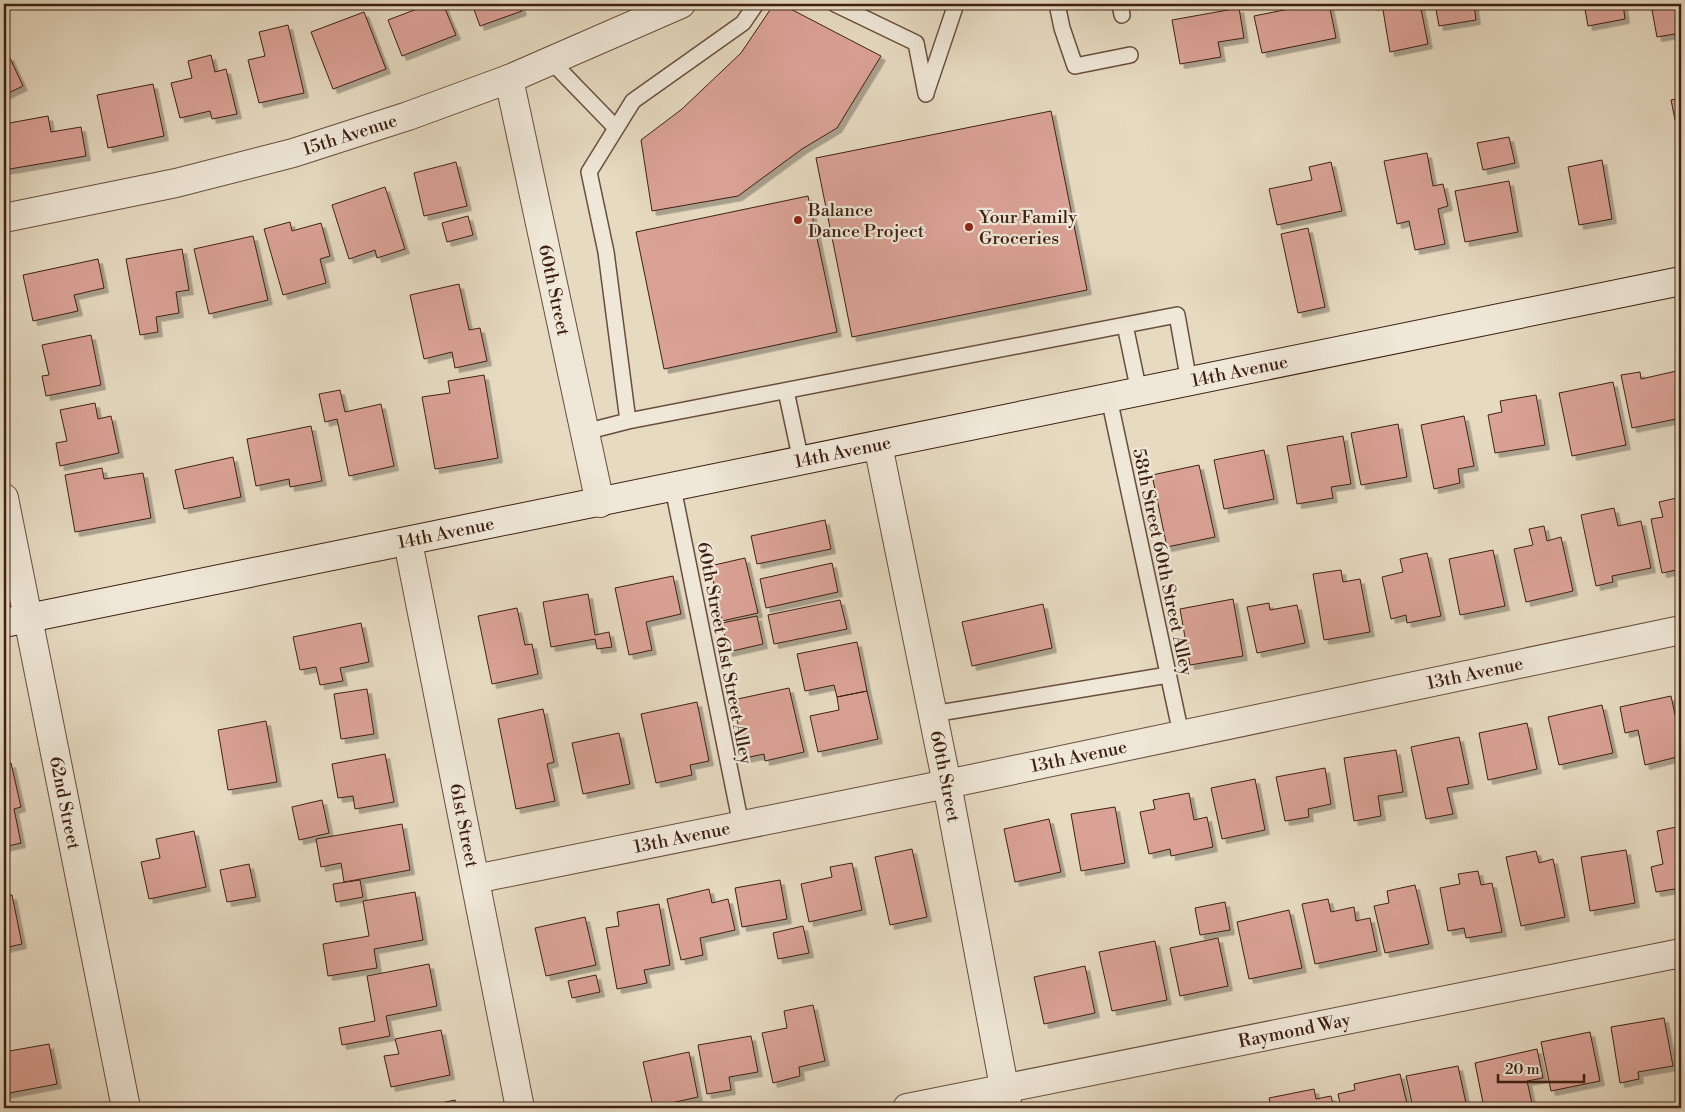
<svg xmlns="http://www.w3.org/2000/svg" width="1685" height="1112" font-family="'Libre Bodoni',serif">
  <defs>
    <filter id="shadow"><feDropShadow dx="4.5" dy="4.5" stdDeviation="0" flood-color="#0004"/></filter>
  </defs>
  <rect width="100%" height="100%" fill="#e6dac1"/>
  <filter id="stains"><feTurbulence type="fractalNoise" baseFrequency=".004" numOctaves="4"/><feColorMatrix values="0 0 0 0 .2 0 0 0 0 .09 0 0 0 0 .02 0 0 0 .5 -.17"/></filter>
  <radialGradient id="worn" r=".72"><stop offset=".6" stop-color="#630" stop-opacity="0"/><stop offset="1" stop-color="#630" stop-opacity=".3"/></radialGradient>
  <path fill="#daa296" stroke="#3e2012" filter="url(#shadow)" d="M430,4H443L456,35L402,56L388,20Z
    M472,4H520L522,11L480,26Z
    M774,4H781L881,56L837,128L802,149L738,196L652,211L641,140L682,109L741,53Z
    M1293,4H1329L1336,38L1262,53L1254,16L1294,8Z
    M1371,4H1420L1428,44L1390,52L1382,4L1372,6Z
    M1435,4H1474L1476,20L1439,26Z
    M1584,4H1623L1625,19L1588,26Z
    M1678,6L1681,33L1657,37L1652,10Z
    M1239,8L1244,38L1218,42L1221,57L1180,64L1172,20Z
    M364,12L386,69L333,89L311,32Z
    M288,25L304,93L259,103L248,60L265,56L259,32Z
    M211,55L215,72L226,69L237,114L212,119L210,111L180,118L171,83L192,78L188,61Z
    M9,56L23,86L4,95V58Z
    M153,84L164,136L108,148L97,95Z
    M1681,98V149L1671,100Z
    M1051,111L1087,290L852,337L816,158Z
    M48,116L51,132L81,127L86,156L4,170V124Z
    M1509,137L1515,163L1483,170L1477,143Z
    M1427,153L1433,186L1443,184L1448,206L1438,209L1445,244L1415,250L1409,221L1397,224L1384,161Z
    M1602,160L1612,219L1579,225L1568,167Z
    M456,162L467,206L424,216L414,173Z
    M1331,162L1342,211L1277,225L1269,189L1312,180L1309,167Z
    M1509,181L1518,232L1465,242L1455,191Z
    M385,187L405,249L377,258L375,250L349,259L332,205Z
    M808,196L837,332L664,369L636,232Z
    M468,216L473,235L447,242L442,223Z
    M290,222L292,231L321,223L330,256L320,259L326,283L283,295L264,229Z
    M1308,228L1325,307L1298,313L1281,234Z
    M253,236L268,300L209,314L194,249Z
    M182,249L189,290L176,292L179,313L156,317L158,332L140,335L126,259Z
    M98,259L104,288L74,295L78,311L33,321L23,275Z
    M459,284L469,330L480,328L487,361L455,368L452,352L424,359L410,295Z
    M91,335L101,385L46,396L42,376L49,375L42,345Z
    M1681,370V418L1632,428L1621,375L1640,372L1641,379Z
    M484,375L498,458L435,469L422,397L450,393L448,381Z
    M1613,382L1626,445L1572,456L1559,393Z
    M340,390L345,412L381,404L394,466L349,476L337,419L325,422L319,394Z
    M1536,395L1545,445L1495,453L1488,415L1502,412L1500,401Z
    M95,403L98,419L111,416L119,453L60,466L56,443L67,441L60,410Z
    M1464,416L1474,466L1458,469L1460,483L1434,489L1421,425Z
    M1398,424L1407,477L1361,485L1351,433Z
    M311,426L322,481L290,487L289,479L256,486L247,439Z
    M1343,436L1351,484L1331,487L1333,498L1297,504L1287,446Z
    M1264,450L1274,499L1224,509L1214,460Z
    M233,457L241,497L184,509L175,470Z
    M1199,465L1215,537L1167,547L1152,475Z
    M102,468L104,479L143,473L151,518L75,532L65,475Z
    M1681,497V569L1662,573L1651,519L1663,517L1659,502Z
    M1614,508L1618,526L1641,521L1651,568L1612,576L1613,582L1596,586L1581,515Z
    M825,520L831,549L757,564L751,536Z
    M1544,526L1547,541L1561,537L1573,591L1526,602L1514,549L1533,545L1529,529Z
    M1493,550L1505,606L1460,615L1449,559Z
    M1427,553L1441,616L1407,623L1406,615L1391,619L1382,577L1403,572L1400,559Z
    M745,558L758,613L722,621L710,566Z
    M832,563L838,592L766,608L760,579Z
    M1341,570L1343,582L1360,579L1370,632L1324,640L1313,574Z
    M673,576L681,614L646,622L652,650L629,655L615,588Z
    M588,594L595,635L609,632L612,647L597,649L595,639L551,647L543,602Z
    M1233,599L1243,656L1190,665L1180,609Z
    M840,600L847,629L774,644L768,615Z
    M1269,603L1270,610L1297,605L1305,643L1257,653L1247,607Z
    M1043,604L1052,648L972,666L962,622Z
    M517,608L525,645L532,644L538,674L492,684L478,616Z
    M757,616L763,644L728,652L722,623Z
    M361,623L369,662L340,668L343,681L320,685L316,667L300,670L293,637Z
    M857,642L867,691L837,697L834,685L805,691L797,654Z
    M789,688L804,752L765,761L764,754L745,758L733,700Z
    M367,689L374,734L341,739L334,694Z
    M867,691L878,739L818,752L810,716L839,710L837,697Z
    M1671,696L1681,742V756L1645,765L1638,730L1625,733L1620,707Z
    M697,702L709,761L690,765L692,775L656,783L641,714Z
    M1602,705L1613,753L1559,765L1548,717Z
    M543,709L554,762L547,764L555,801L516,809L498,719Z
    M266,721L277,782L228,790L218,730Z
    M1527,723L1537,769L1488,780L1479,733Z
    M619,733L630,784L583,794L572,743Z
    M1459,737L1469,784L1447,788L1453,814L1426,819L1411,747Z
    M1396,750L1403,792L1378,796L1381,816L1354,821L1344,758Z
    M385,754L394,802L355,809L353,796L338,798L332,764Z
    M11,763L21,807L14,809L21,843L4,847V765Z
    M1325,768L1331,804L1308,809L1309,817L1285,821L1276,777Z
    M1255,779L1265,830L1222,839L1211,788Z
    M1189,793L1194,820L1207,817L1213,847L1171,856L1170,849L1149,854L1140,812L1155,809L1153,800Z
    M322,800L329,833L299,840L292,807Z
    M1115,807L1125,863L1081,871L1071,814Z
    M1049,819L1061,872L1015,882L1004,829Z
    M402,824L410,870L344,882L341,863L321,867L316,839Z
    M1681,826V888L1656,892L1651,867L1663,864L1657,831Z
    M194,831L206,887L149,899L141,862L160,858L156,839Z
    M912,849L927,917L890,925L875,857Z
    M1626,850L1635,903L1590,911L1581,857Z
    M1536,851L1539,863L1553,859L1565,917L1521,926L1506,857Z
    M852,863L862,910L809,922L801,884L832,877L830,867Z
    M249,864L256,897L227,902L220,870Z
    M1478,871L1481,885L1492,883L1502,932L1466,938L1464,928L1448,931L1440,888L1460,884L1458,874Z
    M360,880L363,897L336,902L333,884Z
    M780,880L787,919L742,927L735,888Z
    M1415,885L1429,944L1385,953L1374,906L1389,903L1387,891Z
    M709,889L712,903L728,899L735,930L700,938L703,955L681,960L667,899Z
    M415,892L423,940L374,949L377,968L328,976L323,944L369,936L363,901Z
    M12,895L22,944L4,948V896Z
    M1328,899L1331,912L1354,907L1356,921L1370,918L1377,951L1315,964L1302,904Z
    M1225,902L1230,930L1200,935L1195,908Z
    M659,904L670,965L644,970L647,983L617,989L606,928L619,926L617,912Z
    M1289,910L1302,968L1249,979L1237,922Z
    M585,917L596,965L546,976L535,928Z
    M803,926L809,953L778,959L773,933Z
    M1218,938L1228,986L1180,996L1170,948Z
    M1155,941L1167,1000L1112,1011L1099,952Z
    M429,964L437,1006L386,1016L390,1036L342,1045L339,1028L375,1021L367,976Z
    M1085,966L1095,1013L1044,1024L1034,977Z
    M596,975L600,992L572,998L568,981Z
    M813,1005L825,1061L799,1067L800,1076L773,1083L762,1033L787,1028L784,1011Z
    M1664,1018L1673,1066L1638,1072L1639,1079L1620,1083L1611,1027Z
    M441,1030L450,1075L391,1087L384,1056L399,1054L395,1039Z
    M1590,1032L1600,1081L1551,1091L1541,1042Z
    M751,1036L758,1072L729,1077L731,1090L707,1094L698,1045Z
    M49,1044L57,1084L4,1094V1052Z
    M1537,1049L1543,1078L1527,1081L1533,1108H1484L1475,1063Z
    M689,1052L698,1097L653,1107L643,1062Z
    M1458,1066L1467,1108H1413L1406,1076Z
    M1400,1074L1408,1108H1341L1338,1094L1355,1090L1354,1084Z
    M1314,1089L1316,1099L1331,1096L1334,1108H1271L1269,1098Z
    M455,1100L457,1108H418Z"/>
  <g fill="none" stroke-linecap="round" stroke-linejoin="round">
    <g stroke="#684e3e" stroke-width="18">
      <path id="lane" d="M756,4L743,23L633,101L589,172L606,252L628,421L1177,315L1189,382
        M835,4L916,43L926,94
        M1057,4L1062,28L1075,66L1130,55
        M1120,4L1122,15
        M551,61L616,128
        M926,93L956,4
        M1125,325L1139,392
        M786,391L801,461
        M1109,398L1181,734
        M585,432L628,421
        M673,488L741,825
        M933,714L1168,675"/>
    </g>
    <g stroke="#684e3e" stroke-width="30">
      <g id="street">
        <path id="s1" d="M509,79L600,503"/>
        <path id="s2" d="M4,218L176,183L293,153L408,116L509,79L681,4"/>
        <path id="s3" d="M878,445L947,784L1008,1108"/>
        <path id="s4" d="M4,498L126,1108"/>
        <path id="s5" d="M408,542L520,1108"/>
        <path id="s6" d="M475,879L947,784L1681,630"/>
        <path id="s7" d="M907,1108L1681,953"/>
      </g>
    </g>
    <g stroke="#3e2012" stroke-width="30">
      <g id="secondary">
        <path id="s8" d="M4,623L1681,281"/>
      </g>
    </g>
    <use href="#lane" stroke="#efe7d7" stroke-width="15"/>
    <use href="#street" stroke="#efe7d7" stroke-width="28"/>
    <use href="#secondary" stroke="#efe7d7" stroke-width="28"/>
  </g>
  <g fill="#8f2418" stroke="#efe7d7" stroke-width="2">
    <circle cx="798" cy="220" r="5"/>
    <circle cx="969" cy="227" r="5"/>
  </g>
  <g text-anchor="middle" stroke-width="4.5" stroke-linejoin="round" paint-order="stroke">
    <g font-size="18" fill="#3e2012" stroke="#efe7d7">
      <text dy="6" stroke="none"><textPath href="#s2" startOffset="356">15th Avenue</textPath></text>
      <text dy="6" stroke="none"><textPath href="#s1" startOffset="216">60th Street</textPath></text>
      <text dy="6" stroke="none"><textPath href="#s8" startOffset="1261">14th Avenue</textPath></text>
      <text dy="6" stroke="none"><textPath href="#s8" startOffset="856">14th Avenue</textPath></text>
      <text dy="6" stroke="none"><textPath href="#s8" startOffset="451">14th Avenue</textPath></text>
      <text transform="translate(1163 562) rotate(78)" y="6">58th Street 60th Street Alley</text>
      <text transform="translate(725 653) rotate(79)" y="6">60th Street 61st Street Alley</text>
      <text dy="6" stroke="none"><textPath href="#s6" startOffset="1021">13th Avenue</textPath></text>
      <text dy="6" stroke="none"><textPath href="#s6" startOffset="616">13th Avenue</textPath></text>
      <text dy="6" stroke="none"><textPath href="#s3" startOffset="338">60th Street</textPath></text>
      <text dy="6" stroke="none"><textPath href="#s4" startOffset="311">62nd Street</textPath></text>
      <text dy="6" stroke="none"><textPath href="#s5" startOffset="289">61st Street</textPath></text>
      <text dy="6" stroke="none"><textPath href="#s6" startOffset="211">13th Avenue</textPath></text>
      <text dy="6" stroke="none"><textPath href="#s7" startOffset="395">Raymond Way</textPath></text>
    </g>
    <g font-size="18" fill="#3e2012" stroke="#efe7d7" text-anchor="start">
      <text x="808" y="216">Balance<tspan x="808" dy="21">Dance Project</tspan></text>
      <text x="979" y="223">Your Family<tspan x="979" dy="21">Groceries</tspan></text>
    </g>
  </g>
  <rect width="1685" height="1112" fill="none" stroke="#e6dac1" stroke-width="20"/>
  <rect x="5" y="5" width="1675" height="1102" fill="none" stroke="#3e2012" stroke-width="2.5"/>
  <rect x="10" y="10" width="1665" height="1092" fill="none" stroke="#3e2012"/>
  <path d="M1498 1074v8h86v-8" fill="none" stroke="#3e2012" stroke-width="2.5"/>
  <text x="1505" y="1074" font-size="15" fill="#3e2012" stroke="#efe7d7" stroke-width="4" paint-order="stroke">20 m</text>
  <rect width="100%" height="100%" filter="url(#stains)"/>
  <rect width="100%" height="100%" fill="url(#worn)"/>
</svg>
